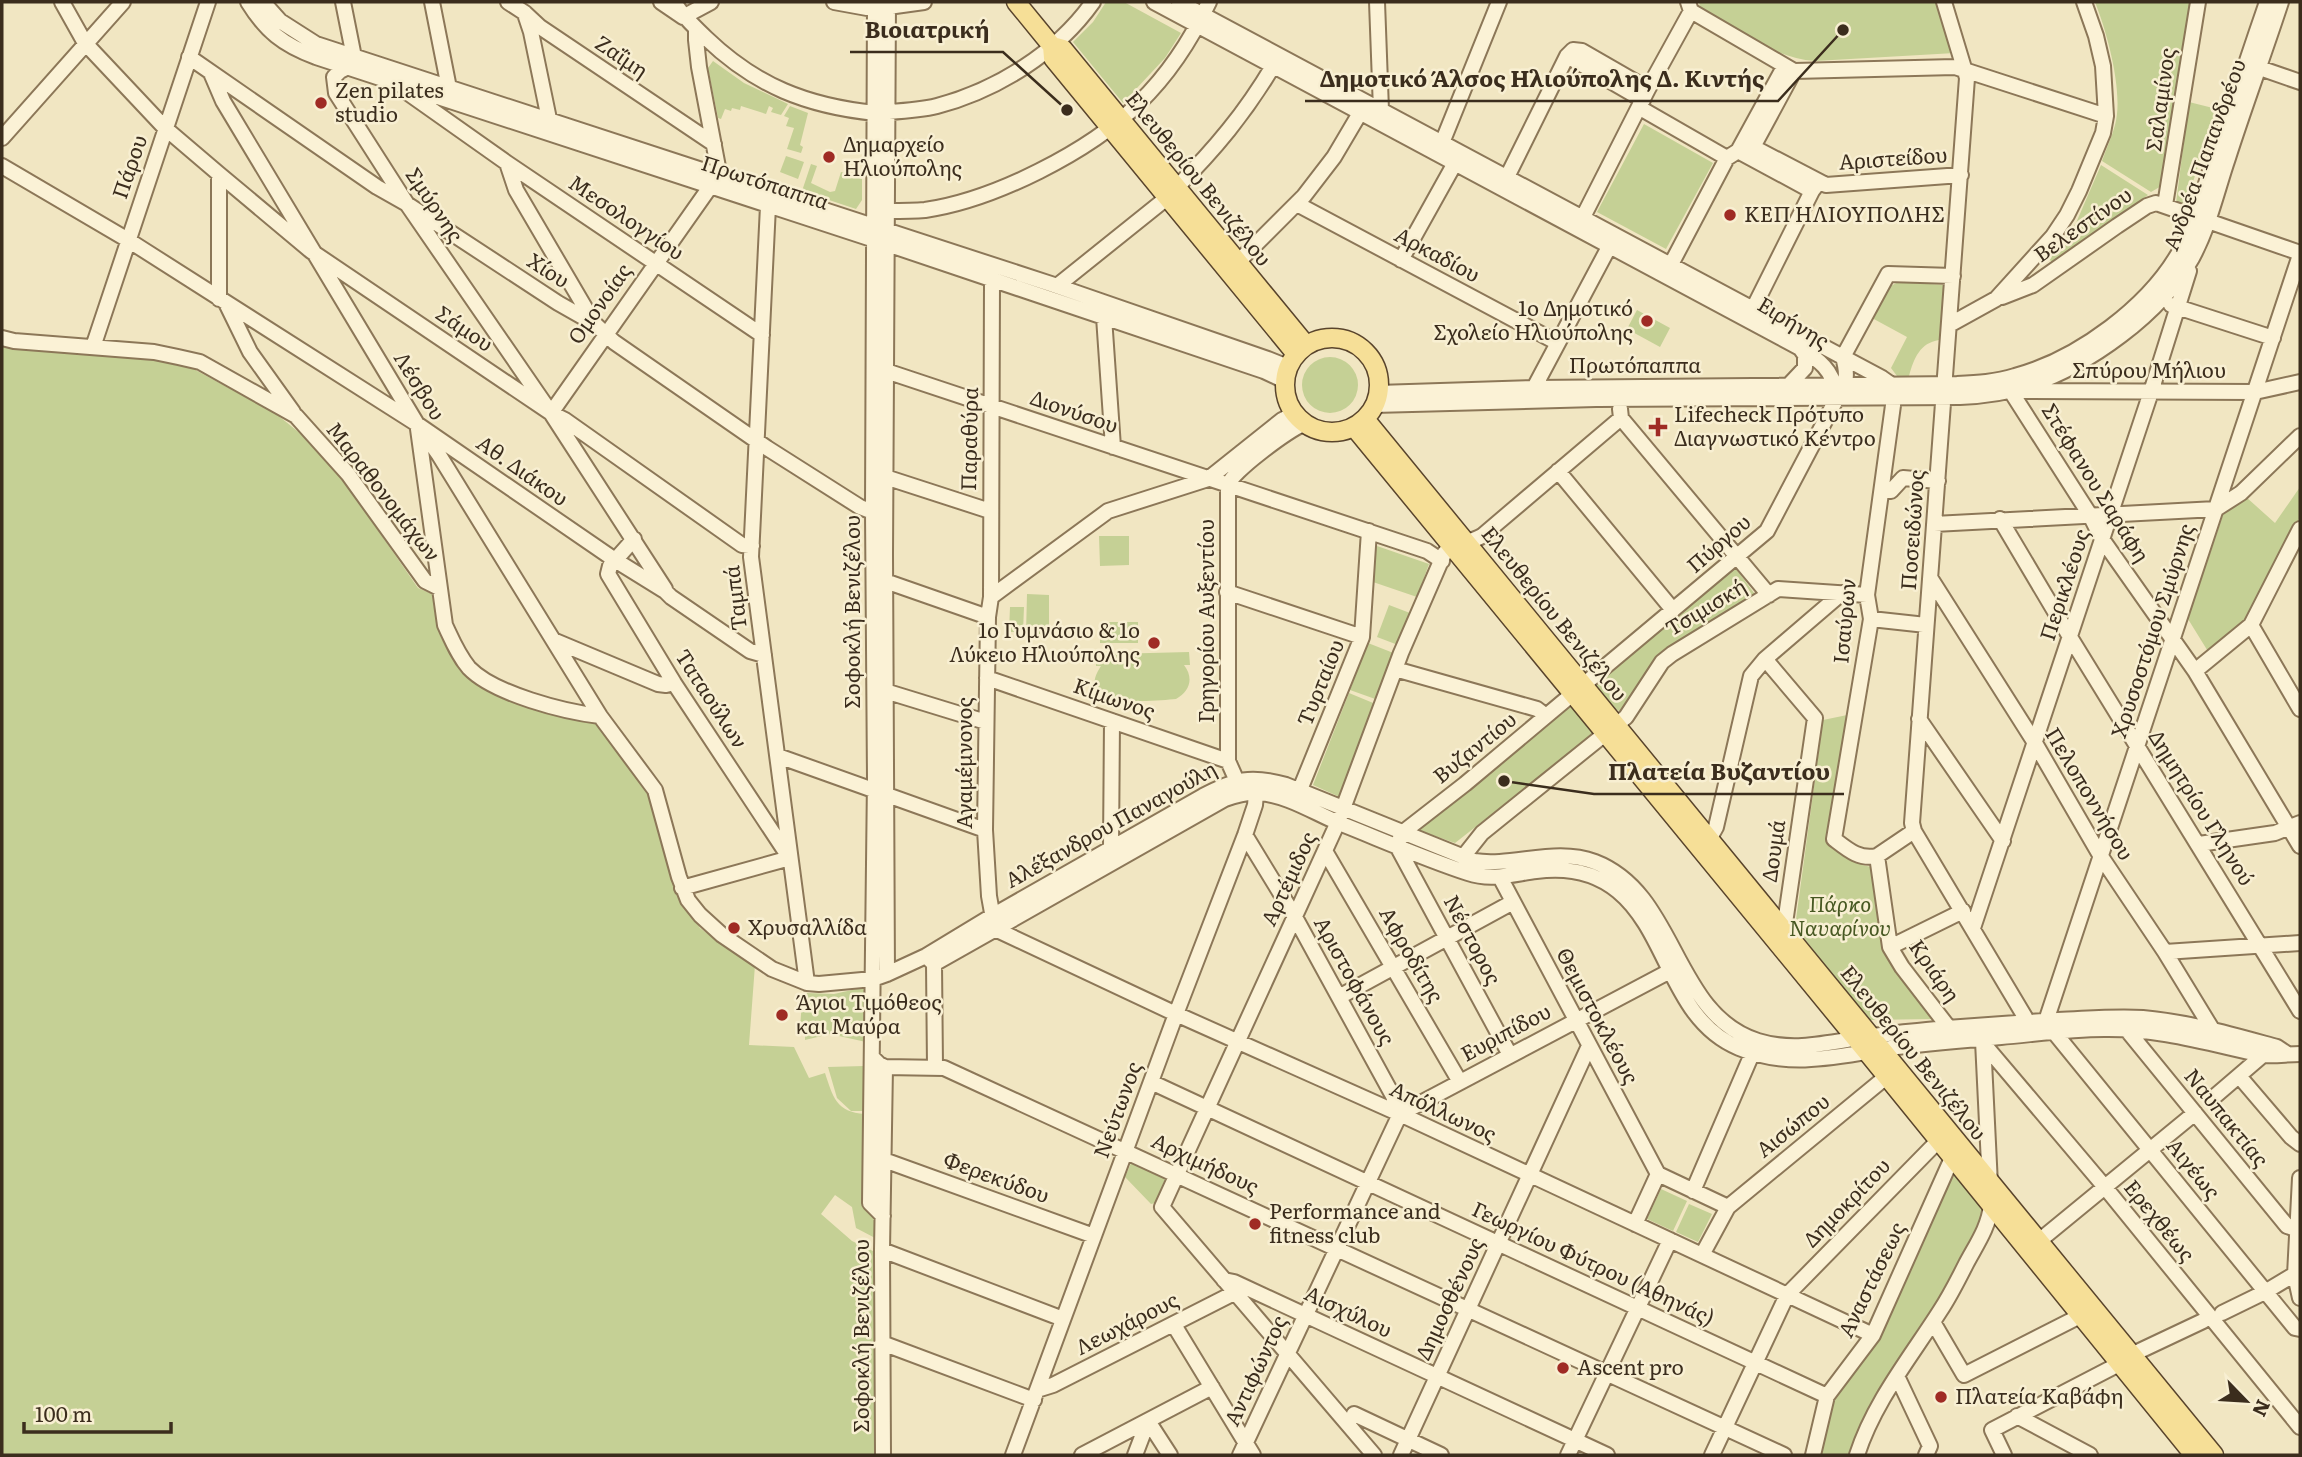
<svg xmlns="http://www.w3.org/2000/svg" width="2302" height="1457" font-family="Literata,serif">
  <rect width="100%" height="100%" fill="#f1e6c2"/>
  <path fill="#c5d095" d="M1106,2H1124L1181,33L1165,58L1123,103L1073,42L1093,22Z
    M1699,2H1938L1955,53L1815,61C1772,58 1736,28 1700,7Z
    M2095,2H2190L2163,185L2151,192L2102,161C2106,149 2112,137 2115,125C2124,93 2107,32 2095,2Z
    M713,61L744,83L788,104L781,115L771,112L773,108L769,106L766,114L741,106L740,110L732,108L731,111L725,109L721,119L718,118L708,68Z
    M2189,102L2217,109L2185,206L2176,203Z
    M790,106L808,113L800,145L803,147L801,153L787,149L794,128L786,126L789,118L784,116Z
    M1644,124L1713,163L1666,249L1597,212Z
    M786,156L804,162L798,179L780,172Z
    M811,164L817,166L811,183L830,192L835,191L841,172L862,179V200L856,209L802,191Z
    M2101,165L2148,195L2052,262L2049,259L2076,223Z
    M1898,282L1945,285L1943,318L1939,340C1920,343 1914,358 1909,376H1897L1891,368L1907,337L1872,318L1889,287Z
    M1637,310L1670,328L1660,347L1627,329Z
    M2,346L62,353L166,360L188,366L275,413L317,447L359,503L418,588L432,594C434,606 435,620 439,631C461,698 535,707 594,719L646,788L678,896L700,928L722,945L755,965L749,1045L794,1047L809,1078L825,1073C833,1097 836,1112 865,1114L866,1210L878,1222L877,1239L856,1228L852,1207L835,1195L821,1214L852,1241L875,1252V1455H2Z
    M1302 385a28 28 0 1 1 56 0a28 28 0 1 1-56 0Z
    M2300,487V517L2246,622L2209,653L2188,619L2223,515L2246,497L2275,523Z
    M1099,536H1129V565L1100,566Z
    M1377,546L1429,564L1417,597L1373,582V549Z
    M1734,566L1757,597L1666,650L1621,712C1608,706 1600,697 1595,683Z
    M1027,594L1049,595V635L1026,634Z
    M1389,605L1410,613L1398,645L1377,637Z
    M1010,607H1024L1023,632H1009Z
    M1100,622H1138V643H1100Z
    M1368,643L1396,654L1378,700L1350,690Z
    M1189,652L1190,665H1184C1194,678 1190,691 1176,699C1155,701 1071,710 1101,666H1096V659H1110L1111,654Z
    M1349,693L1378,705L1342,798L1313,785Z
    M1569,702L1595,733L1455,843L1415,829Z
    M1852,714L1827,843L1862,865L1876,868L1886,949L1933,1019L1869,1020L1795,927L1823,720Z
    M861,988L865,990L866,1042L830,1034L805,1040V1029H800L802,1000H806V993L834,994Z
    M864,1066L863,1111H851L837,1098L828,1067Z
    M1131,1163L1165,1179L1155,1203L1151,1204L1125,1177Z
    M1951,1173L1957,1175C1966,1186 1985,1203 1981,1219C1964,1250 1950,1285 1930,1315C1900,1360 1865,1401 1850,1455H1820L1831,1405L1874,1347Z
    M1661,1189L1687,1201L1673,1231L1647,1219Z
    M1689,1204L1712,1214L1698,1242L1676,1232Z"/>
  <g fill="none" stroke-linecap="round" stroke-linejoin="round">
    <g stroke="#8c7758" stroke-width="18">
      <path id="minor" d="M62,2L85,43L165,128L219,174L311,251L551,413L565,420L742,545L752,546
        M248,2C266,31 283,45 316,57L887,244L1264,371L1285,381
        M263,2L280,21L316,44L1051,284L1268,359L1288,367
        M343,2L354,57
        M432,2L449,88
        M508,2L525,13L540,27L714,144
        M661,2L683,17L711,2
        M674,2C683,17 694,26 706,38C756,86 807,106 875,113
        M834,2L867,8
        M875,2L873,512L875,779L870,1203L883,1216
        M1154,2L1800,348C1819,360 1833,370 1836,393
        M1179,2L1882,378L1892,385
        M1377,2L1381,110
        M1688,2L1691,11L1794,71L1955,67L2106,116
        M1944,2L1967,78L1912,823L1914,831L2025,1017L2026,1030
        M888,7L924,2
        M526,17L531,32L549,119
        M1567,56L1643,100
        M189,57L377,187L407,204L558,303L595,324L614,342L767,448L860,507L873,512L880,511
        M2251,65L2300,82
        M346,68L340,71L334,77L336,93L407,204L551,413L665,589
        M211,73L223,101L417,424L439,455L600,716L655,790L679,877L688,900L700,915L722,935L772,969L807,983L819,984L873,979L887,974L926,956L992,916L1203,796C1235,779 1251,775 1286,785L1474,861C1514,867 1555,847 1595,862C1678,894 1672,1014 1758,1041C1797,1053 1834,1041 1873,1036C1897,1032 1922,1031 1947,1028C1984,1025 2021,1023 2058,1020C2086,1019 2114,1016 2143,1018C2189,1022 2233,1035 2277,1047L2286,1053
        M408,93L507,163L762,335
        M1640,108L1727,158
        M888,112C904,111 921,110 937,106C997,90 1057,53 1093,2
        M2,138L123,2
        M1442,143L1499,2
        M1753,147L1826,185L1961,175
        M1738,151L1784,67
        M1738,151L1812,191
        M507,163L516,190L594,323
        M2,166L128,240L417,424L615,560L665,591L671,597L750,651L764,655
        M1507,177L1567,56L1573,50L1582,51L1648,89
        M1176,188C1215,149 1245,113 1273,66
        M1297,204L1558,343
        M2165,205L2198,2
        M768,206L751,557L807,983
        M887,211C899,211 913,211 925,210C994,200 1089,152 1139,103C1168,75 1192,38 1209,2
        M1579,225L1648,89L1691,11
        M1401,260L1455,163
        M1233,267L1304,196L1334,157L1360,113
        M1667,272L1727,158L1738,151L1753,147L1794,71
        M992,281L991,597L988,617L985,830L989,896L994,924
        M1057,286L1168,197
        M2002,297L2033,285L2117,226L2147,206L2156,203L2300,253
        M219,299V174
        M227,305L250,352L293,412
        M2171,305L2273,338
        M1753,309L1812,191L1819,182
        M1104,317L1113,447
        M1949,325L1996,299L2053,236L2067,215L2079,191L2103,133L2106,116L2103,66L2096,36L2084,2
        M2,338L14,341L154,352L178,357L200,362L296,416L348,474L425,581L439,588
        M93,347L208,2
        M1843,357L1888,274L1953,276
        M886,371L1427,551L1442,561
        M1788,386L1805,368V355L1800,348
        M1534,388L1609,247
        M2010,390L2090,515L2102,539L2195,671L2300,846
        M2019,391L2255,392L2300,382
        M1378,393L1534,388L1957,384C1977,383 1996,382 2015,376C2078,359 2150,306 2181,249C2196,221 2204,188 2214,159C2232,106 2249,54 2267,2
        M1894,398L1867,595L1871,619L1834,839C1847,849 1859,860 1877,856L1914,831
        M1374,405L1596,399L1960,397C1983,396 2006,393 2028,386C2089,365 2160,315 2192,258C2209,227 2217,190 2228,158C2245,105 2264,54 2281,2
        M1620,409L1621,418L1769,595
        M551,413L710,187L718,167L699,67L696,40V29
        M418,429L445,625C452,640 458,655 469,668C494,694 565,712 600,716
        M1558,471L1673,610
        M879,475L990,511
        M1882,490L1891,491L1903,478L1938,481
        M2000,519L2070,637L2300,1011
        M1934,524L2216,509L2241,493L2300,436
        M634,539L610,566L608,574L674,683L787,854
        M1931,579L2035,743L2100,855L2165,952L2212,1029
        M885,581L988,617
        M1227,592L1362,637
        M991,597L1108,511L1208,479L1282,420L1294,414
        M1871,619L1926,625
        M2251,625L2300,709
        M553,640L658,684L666,685L674,683
        M1765,659L1815,718L1784,930L1780,933
        M1395,669L1537,709L1546,716
        M2195,671L2251,625L2300,529
        M987,678L1228,761
        M885,691L986,722
        M1919,719L2003,841
        M1112,721L1111,848L1113,852
        M778,756L985,830
        M1240,788L1228,761V486C1230,472 1288,431 1303,424
        M1297,797L1362,637L1369,531
        M1245,835L1295,917L1393,1096L1400,1114
        M2199,844L2275,833L2300,823
        M1706,845L1716,827L1751,676L1765,659L1842,593
        M1325,851L1460,1082
        M1877,856L1890,947L1902,967L1949,1028
        M1463,857L1482,833L1626,717L1662,662L1672,654L1778,589L1867,595
        M1500,877L1658,1174
        M682,888L790,858
        M1973,928L2151,392L2189,271
        M995,929L1176,1014L1400,1114L1873,1335
        M1890,947L1963,911
        M2165,952L2300,943
        M928,958L934,964L935,1066
        M934,964L1225,799C1236,795 1246,792 1259,793C1287,795 1313,812 1339,823C1382,840 1425,859 1468,873C1491,881 1513,874 1536,871C1565,867 1595,872 1618,891C1669,933 1671,1020 1739,1048C1791,1070 1844,1055 1897,1047C1932,1043 1966,1040 2001,1037C2035,1034 2070,1029 2104,1029C2158,1028 2211,1044 2263,1055C2276,1056 2287,1054 2300,1054
        M887,974L885,555L888,2
        M1339,997L1513,902
        M2046,1021L2300,255
        M2127,1030L2287,1226L2296,1229
        M2054,1032L2295,1328L2300,1329
        M1983,1043L2104,1186L2300,1427
        M1510,1055L1397,846L1402,833L1465,784L1767,531L1837,398C1847,384 1848,374 1843,357
        M872,1057L879,1064L885,1067L944,1068L1784,1455
        M2239,1076L2291,1137L2300,1144
        M1151,1082L1827,1396
        M2214,1097L2263,1055
        M1400,1114L1670,971
        M884,1160L1094,1236
        M1658,1174L1728,1207
        M2300,1178L2295,1275L2300,1298
        M1693,1191L1755,1047
        M1635,1224L1658,1174
        M2039,1241L2195,1113
        M882,1250L1063,1319
        M1702,1255L1728,1207L1886,1077
        M1224,1280L1234,1282L1607,1455
        M2222,1313L2265,1292L2300,1271
        M1933,1322L1964,1375L2080,1316
        M1174,1325L1253,1455
        M882,1343L1034,1400
        M2131,1355L2203,1321
        M1897,1376L1930,1446L1926,1455
        M1037,1390L1053,1385L1234,1293
        M1354,1414L1441,1455
        M2017,1416L2090,1455
        M1148,1421L1170,1455
        M883,1455L882,1250L885,1067
        M1013,1455L1176,1014L1245,835L1255,805L1257,783
        M1082,1455L1212,1387
        M1135,1455L1148,1421
        M1240,1455L1400,1114
        M1374,1455L1162,1207L1338,822L1401,653L1444,554C1452,542 1469,544 1482,536L1621,418
        M1401,1455L1589,1046
        M1568,1455L1670,1240
        M1712,1455L1787,1295L1938,1141
        M1813,1455L1827,1396L1873,1335L1952,1158
        M1857,1455C1874,1402 1910,1358 1940,1311C1950,1296 1958,1280 1966,1264C1976,1245 1989,1227 1991,1205L1983,1041
        M2004,1455L1992,1430L2119,1364"/>
    </g>
    <g stroke="#59442c" stroke-width="21">
      <path id="major" d="M1016,2L1052,46L1053,58L1296,354
        M1052,46L1063,49L1306,345
        M1285 385a47 47 0 1 1 94 0a47 47 0 1 1-94 0Z
        M1365,419L2214,1455
        M1354,427L1867,1052L2194,1455"/>
    </g>
    <use href="#minor" stroke="#fbf2d6" stroke-width="14"/>
    <use href="#major" stroke="#f6df97" stroke-width="18"/>
  </g>
  <g fill="#9f2b24" stroke="#f8efd2" stroke-width="2.5">
    <circle cx="321" cy="103" r="7"/>
    <circle cx="829" cy="157" r="7"/>
    <circle cx="1730" cy="215" r="7"/>
    <circle cx="1647" cy="321" r="7"/>
    <path d="M1654.5 416.5h7v7h7v7h-7v7h-7v-7h-7v-7h7z"/>
    <circle cx="1154" cy="643" r="7"/>
    <circle cx="734" cy="928" r="7"/>
    <circle cx="782" cy="1015" r="7"/>
    <circle cx="1255" cy="1224" r="7"/>
    <circle cx="1563" cy="1368" r="7"/>
    <circle cx="1941" cy="1397" r="7"/>
  </g>
  <g text-anchor="middle" stroke-width="5" stroke-linejoin="round" paint-order="stroke">
    <g font-size="21" fill="#3b2d1d" stroke="#f8efd2">
      <text transform="translate(621 57) rotate(34)" y="7">Ζαΐμη</text>
      <text transform="translate(2161 100) rotate(-82)" y="7">Σαλαμίνος</text>
      <text transform="translate(2205 155) rotate(-70)" y="7">Ανδρέα Παπανδρέου</text>
      <text transform="translate(1893 159) rotate(-4)" y="7">Αριστείδου</text>
      <text transform="translate(130 167) rotate(-71)" y="7">Πάρου</text>
      <text transform="translate(1198 179) rotate(51)" y="7">Ελευθερίου Βενιζέλου</text>
      <text transform="translate(765 183) rotate(18)" y="7">Πρωτόπαππα</text>
      <text transform="translate(434 205) rotate(56)" y="7">Σμύρνης</text>
      <text transform="translate(626 218) rotate(34)" y="7">Μεσολογγίου</text>
      <text transform="translate(2083 225) rotate(-35)" y="7">Βελεστίνου</text>
      <text transform="translate(1437 255) rotate(28)" y="7">Αρκαδίου</text>
      <text transform="translate(548 271) rotate(33)" y="7">Χίου</text>
      <text transform="translate(600 304) rotate(-55)" y="7">Ομονοίας</text>
      <text transform="translate(1793 323) rotate(31)" y="7">Ειρήνης</text>
      <text transform="translate(464 329) rotate(34)" y="7">Σάμου</text>
      <text x="1635" y="373">Πρωτόπαππα</text>
      <text x="2149" y="378">Σπύρου Μήλιου</text>
      <text transform="translate(419 386) rotate(58)" y="7">Λέσβου</text>
      <text transform="translate(1074 412) rotate(19)" y="7">Διονύσου</text>
      <text transform="translate(970 439) rotate(-89)" y="7">Παραθύρα</text>
      <text transform="translate(522 471) rotate(35)" y="7">Αθ. Διάκου</text>
      <text transform="translate(2095 483) rotate(58)" y="7">Στέφανου Σαράφη</text>
      <text transform="translate(383 492) rotate(52)" y="7">Μαραθονομάχων</text>
      <text transform="translate(1913 530) rotate(-86)" y="7">Ποσειδώνος</text>
      <text transform="translate(1719 544) rotate(-41)" y="7">Πύργου</text>
      <text transform="translate(2065 585) rotate(-72)" y="7">Περικλέους</text>
      <text transform="translate(736 598) rotate(-97)" y="7">Ταμπά</text>
      <text transform="translate(1706 608) rotate(-31)" y="7">Τσιμισκή</text>
      <text transform="translate(853 612) rotate(-90)" y="7">Σοφοκλή Βενιζέλου</text>
      <text transform="translate(1554 614) rotate(51)" y="7">Ελευθερίου Βενιζέλου</text>
      <text transform="translate(1207 621) rotate(-90)" y="7">Γρηγορίου Αυξεντίου</text>
      <text transform="translate(1845 621) rotate(-85)" y="7">Ισαύρων</text>
      <text transform="translate(2153 631) rotate(-72)" y="7">Χρυσοστόμου Σμύρνης</text>
      <text transform="translate(1321 683) rotate(-68)" y="7">Τυρταίου</text>
      <text transform="translate(711 699) rotate(57)" y="7">Ταταούλων</text>
      <text transform="translate(1114 699) rotate(19)" y="7">Κίμωνος</text>
      <text transform="translate(1475 748) rotate(-39)" y="7">Βυζαντίου</text>
      <text transform="translate(965 763) rotate(-90)" y="7">Αγαμέμνονος</text>
      <text transform="translate(2089 794) rotate(59)" y="7">Πελοποννήσου</text>
      <text transform="translate(2201 808) rotate(58)" y="7">Δημητρίου Γληνού</text>
      <text transform="translate(1111 825) rotate(-29)" y="7">Αλέξανδρου Παναγούλη</text>
      <text transform="translate(1774 851) rotate(-82)" y="7">Δουμά</text>
      <text transform="translate(1289 879) rotate(-65)" y="7">Αρτέμιδος</text>
      <text transform="translate(1472 940) rotate(62)" y="7">Νέστορος</text>
      <text transform="translate(1411 955) rotate(60)" y="7">Αφροδίτης</text>
      <text transform="translate(1934 971) rotate(55)" y="7">Κριάρη</text>
      <text transform="translate(1354 981) rotate(61)" y="7">Αριστοφάνους</text>
      <text transform="translate(1597 1016) rotate(62)" y="7">Θεμιστοκλέους</text>
      <text transform="translate(1506 1033) rotate(-28)" y="7">Ευριπίδου</text>
      <text transform="translate(1913 1053) rotate(51)" y="7">Ελευθερίου Βενιζέλου</text>
      <text transform="translate(1118 1110) rotate(-70)" y="7">Νεύτωνος</text>
      <text transform="translate(1443 1112) rotate(25)" y="7">Απόλλωνος</text>
      <text transform="translate(2226 1118) rotate(51)" y="7">Ναυπακτίας</text>
      <text transform="translate(1793 1126) rotate(-39)" y="7">Αισώπου</text>
      <text transform="translate(1205 1164) rotate(25)" y="7">Αρχιμήδους</text>
      <text transform="translate(2193 1169) rotate(51)" y="7">Αιγέως</text>
      <text transform="translate(996 1178) rotate(20)" y="7">Φερεκύδου</text>
      <text transform="translate(1847 1203) rotate(-46)" y="7">Δημοκρίτου</text>
      <text transform="translate(2159 1221) rotate(51)" y="7">Ερεχθέως</text>
      <text transform="translate(1593 1264) rotate(25)" y="7">Γεωργίου Φύτρου (Αθηνάς)</text>
      <text transform="translate(1872 1280) rotate(-64)" y="7">Αναστάσεως</text>
      <text transform="translate(1450 1299) rotate(-65)" y="7">Δημοσθένους</text>
      <text transform="translate(1348 1312) rotate(25)" y="7">Αισχύλου</text>
      <text transform="translate(1127 1324) rotate(-27)" y="7">Λεωχάρους</text>
      <text transform="translate(862 1336) rotate(-90)" y="7">Σοφοκλή Βενιζέλου</text>
      <text transform="translate(1256 1371) rotate(-65)" y="7">Αντιφώντος</text>
    </g>
    <g font-size="21" fill="#3b2d1d" stroke="#f8efd2" text-anchor="start">
      <text x="335" y="98">Zen pilates<tspan x="335" dy="24">studio</tspan></text>
      <text x="843" y="152">Δημαρχείο<tspan x="843" dy="24">Ηλιούπολης</tspan></text>
      <text x="1744" y="222">ΚΕΠ ΗΛΙΟΥΠΟΛΗΣ</text>
      <text x="1633" y="316" text-anchor="end">1ο Δημοτικό<tspan x="1633" dy="24">Σχολείο Ηλιούπολης</tspan></text>
      <text x="1674" y="422">Lifecheck Πρότυπο<tspan x="1674" dy="24">Διαγνωστικό Κέντρο</tspan></text>
      <text x="1140" y="638" text-anchor="end">1ο Γυμνάσιο &amp; 1ο<tspan x="1140" dy="24">Λύκειο Ηλιούπολης</tspan></text>
      <text x="748" y="935">Χρυσαλλίδα</text>
      <text x="796" y="1010">Άγιοι Τιμόθεος<tspan x="796" dy="24">και Μαύρα</tspan></text>
      <text x="1269" y="1219">Performance and<tspan x="1269" dy="24">fitness club</tspan></text>
      <text x="1577" y="1375">Ascent pro</text>
      <text x="1955" y="1404">Πλατεία Καβάφη</text>
    </g>
    <g font-size="21" font-style="italic" fill="#475822" stroke="#f8efd2">
      <text x="1840" y="912">Πάρκο<tspan x="1840" dy="24">Ναυαρίνου</tspan></text>
    </g>
  </g>
  <path fill="none" stroke="#3b2d1d" stroke-width="2.5" d="M1067 110L1003 52H850M1843 30L1778 101H1305M1504 781L1594 794H1844"/>
  <g fill="#3b2d1d" stroke="#f8efd2" stroke-width="2.5">
    <circle cx="1067" cy="110" r="7"/>
    <circle cx="1843" cy="30" r="7"/>
    <circle cx="1504" cy="781" r="7"/>
  </g>
  <g font-size="23" text-anchor="middle" font-weight="bold" fill="#3b2d1d" stroke="#f8efd2" stroke-width="5" stroke-linejoin="round" paint-order="stroke">
    <text x="927" y="38">Βιοιατρική</text>
    <text x="1542" y="87">Δημοτικό Άλσος Ηλιούπολης Δ. Κιντής</text>
    <text x="1719" y="780">Πλατεία Βυζαντίου</text>
  </g>
  <rect width="2302" height="1457" fill="none" stroke="#3b2d1d" stroke-width="7"/>
  <g transform="translate(2246 1401) rotate(115)" stroke="#f8efd2" stroke-width="5" paint-order="stroke">
  <path d="M0-5L12 26L0 18L-12 26Z" fill="#3b2d1d"/>
  <text y="-10" font-size="19" font-weight="bold" text-anchor="middle" fill="#3b2d1d">N</text>
  </g>
  <path d="M24 1422v10h147v-10" fill="none" stroke="#3b2d1d" stroke-width="3.5"/>
  <text x="35" y="1422" font-size="21" fill="#3b2d1d" stroke="#f8efd2" stroke-width="5" paint-order="stroke">100 m</text>
</svg>
